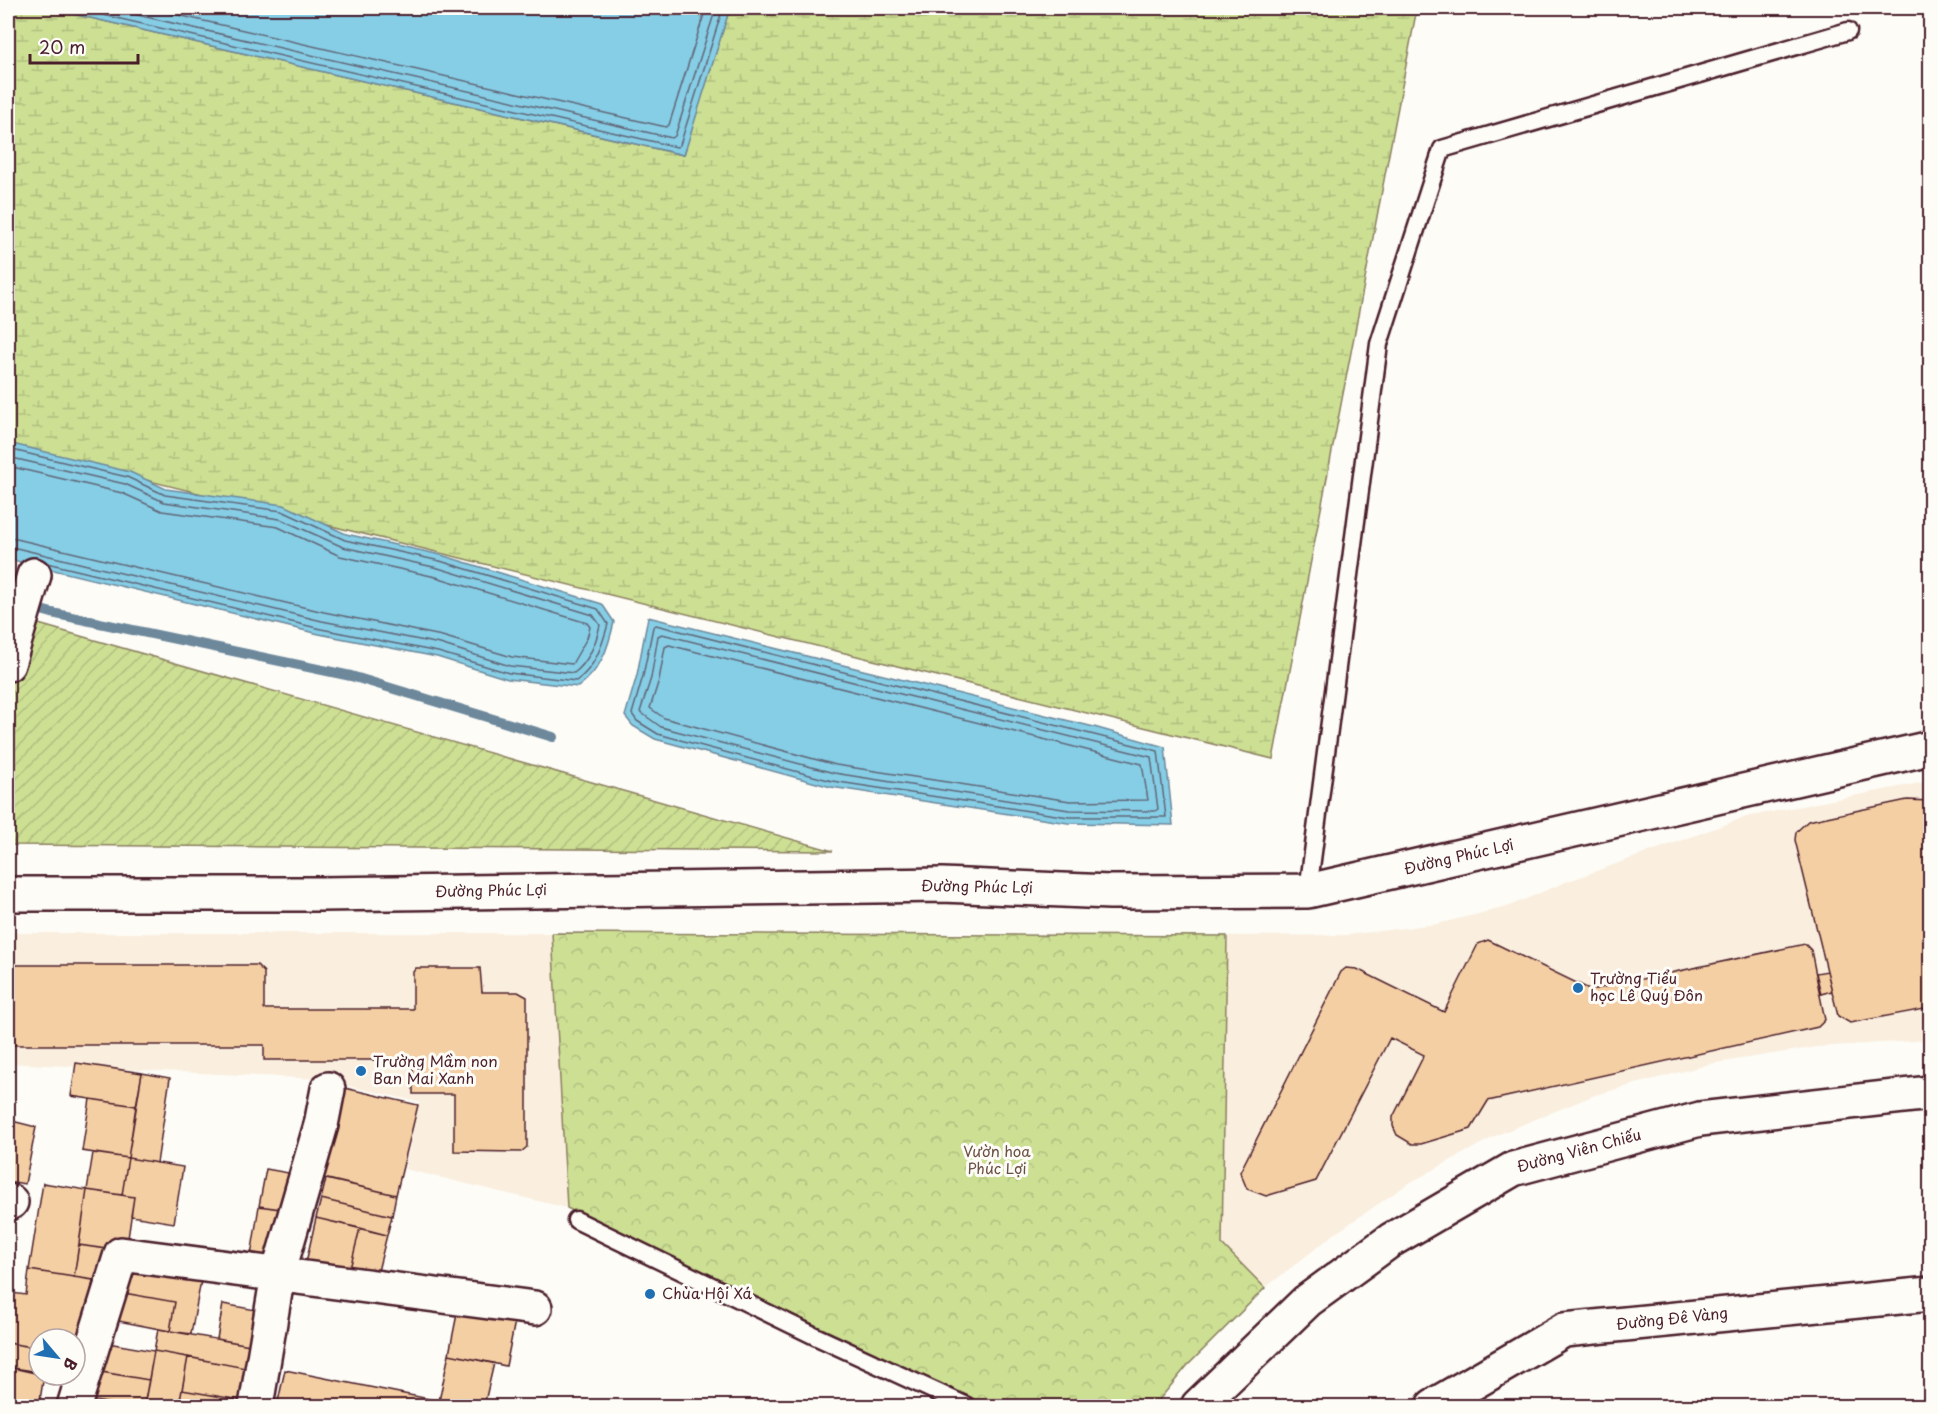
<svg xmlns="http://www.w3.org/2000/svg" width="1938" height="1414" font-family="'Playpen Sans',sans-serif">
  <defs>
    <pattern id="forest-crowns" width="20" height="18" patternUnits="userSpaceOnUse" patternTransform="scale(1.5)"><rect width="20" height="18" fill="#ccdf93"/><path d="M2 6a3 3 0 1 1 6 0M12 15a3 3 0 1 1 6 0" fill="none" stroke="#b1bf7f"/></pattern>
    <pattern id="wetland-marsh" width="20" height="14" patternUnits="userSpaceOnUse" patternTransform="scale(1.5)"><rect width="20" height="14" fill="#ccdf93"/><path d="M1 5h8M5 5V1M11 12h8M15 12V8" fill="none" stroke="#b1bf7f"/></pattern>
    <pattern id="garden-furrows" width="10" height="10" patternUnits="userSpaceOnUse" patternTransform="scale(1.5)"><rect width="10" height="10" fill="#ccdf93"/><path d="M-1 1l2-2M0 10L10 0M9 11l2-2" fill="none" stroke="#b1bf7f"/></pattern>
  </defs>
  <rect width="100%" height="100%" fill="#fdfcf7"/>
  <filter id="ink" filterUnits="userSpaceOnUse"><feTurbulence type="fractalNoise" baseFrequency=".0167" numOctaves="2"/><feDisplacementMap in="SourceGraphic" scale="12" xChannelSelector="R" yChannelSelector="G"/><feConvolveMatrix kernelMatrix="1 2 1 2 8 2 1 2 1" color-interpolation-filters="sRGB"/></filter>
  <g filter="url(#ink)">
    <path fill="#faeede" d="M1930,781V1040L1817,1047L1710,1064L1595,1095L1497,1135L1406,1185L1333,1235L1265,1288L1222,1244L1227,936L1347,935L1437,924L1507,907L1566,882L1746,817Z
      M8,933H552L567,1208L405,1169L419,1102L318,1079L8,1063Z"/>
    <path fill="url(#forest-crowns)" stroke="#8b7f5f" stroke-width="1.5" d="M552,933L1227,936L1222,1244L1265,1288L1187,1366L1154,1406H987L567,1208Z"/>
    <path fill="url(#wetland-marsh)" stroke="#8b7f5f" stroke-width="1.5" d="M8,8H47L683,155L730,8H1417L1273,759L8,446Z"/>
    <path fill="url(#garden-furrows)" stroke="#8b7f5f" stroke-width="1.5" d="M8,616L21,619L833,851L8,845Z"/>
    <path fill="#85cee6" stroke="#6d889b" stroke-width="1.5" d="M47,8H730L684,155Z
      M8,443L130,472L166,489L284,505L346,534L441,555L602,604L614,622C608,649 601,670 578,687L508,679L437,657L319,634L8,559Z
      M648,617L1094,727L1165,747L1173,825L1068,823L831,787L655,739L633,726L625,716L637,675Z"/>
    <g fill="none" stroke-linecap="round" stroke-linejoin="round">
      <path stroke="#626576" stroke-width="1.5" d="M73,8L677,147L680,145L723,8
        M107,8L672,138L675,136L716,8
        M147,8L666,127L669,125L706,8
        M8,449L127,477L165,495L282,511L345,540L440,561L598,609L608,624C602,646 595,668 576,681L509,673L438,652L321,629L47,563
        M8,457L125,484L164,502L280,519L343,547L438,568L593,615L600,625C596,643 589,662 574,673L510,666L440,644L322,621L8,546
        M8,466L122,493L162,511L278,527L340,556L436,577L587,623L590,627L587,638L572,664L512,657L442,636L324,612L8,537
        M656,625L1158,751L1166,817H1069L832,781L658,734L637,721L632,714L643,676L653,627Z
        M662,634L1151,757L1158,809L1155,811L1069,810L834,773L661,727L640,712L651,678L658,636Z
        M669,645L1142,764L1148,800L1070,801L836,765L664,718L650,708L659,680L665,647Z"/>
      <path stroke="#6d889b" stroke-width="10" d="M8,601L52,613L351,676L553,737"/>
    </g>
    <path fill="#f4cfa4" stroke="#4a1f2b" stroke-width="1.5" d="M1907,800L1930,801V1008L1850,1023L1838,1016L1795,840L1796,832L1808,821Z
      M1488,940L1591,990L1805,944L1811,950L1825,1020L1818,1027L1488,1101L1471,1129L1421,1144H1412L1397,1135L1393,1126V1117L1424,1055L1390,1038L1316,1181L1266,1196L1247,1189L1240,1172L1341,972L1346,968L1357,969L1444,1012L1478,944Z
      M8,965H257L264,972V1009H413V972L416,968H480L482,992H518L527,997V1147L521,1152L454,1151V1094H413V1060H264V1045H8Z
      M1827,971L1832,991L1821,994L1816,973Z
      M76,1063L142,1073L136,1106L71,1096Z
      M142,1073L170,1078L157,1163L128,1158Z
      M336,1086L418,1105L396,1195L315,1176Z
      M90,1099L136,1106L128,1158L82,1151Z
      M8,1120L36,1127L25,1184L8,1181Z
      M93,1153L128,1158L122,1195L87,1190Z
      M128,1158L183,1167L174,1223L131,1216L134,1197L122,1195Z
      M266,1169L300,1175L294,1211L259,1206Z
      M326,1179L396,1195L392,1216L321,1199Z
      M43,1183L87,1190L74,1277L29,1270Z
      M87,1190L134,1197L126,1252L79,1245Z
      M321,1199L392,1216L387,1235L316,1218Z
      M259,1206L288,1210L279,1261L251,1256Z
      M316,1218L360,1228L348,1277L305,1267Z
      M360,1228L387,1235L375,1283L348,1277Z
      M79,1245L113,1250L108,1282L74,1277Z
      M130,1257L203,1270L191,1334L170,1331L175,1302L123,1293Z
      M29,1270L93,1280L81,1354L75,1353V1339H39V1348L8,1343L12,1293L26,1295Z
      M113,1291L175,1302L170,1331L108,1319Z
      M460,1299L517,1311L506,1366L449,1354Z
      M223,1304L256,1310L250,1345L217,1339Z
      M158,1329L250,1345L245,1368L154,1351Z
      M102,1342L154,1351L149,1380L96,1371Z
      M8,1343L39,1348V1372L8,1367Z
      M154,1351L188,1357L179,1406H144Z
      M449,1354L494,1363L484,1406H464L439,1401Z
      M188,1357L245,1368L240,1400L182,1390Z
      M8,1367L44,1375L39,1406H8Z
      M89,1370L149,1380L144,1406H123L84,1399Z
      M285,1370L439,1401L464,1406H277Z
      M182,1390L240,1400L238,1406H179Z"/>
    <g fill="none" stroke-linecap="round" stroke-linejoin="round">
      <g stroke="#4a1f2b" stroke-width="21">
        <path id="lane" d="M1308,891L1379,344L1442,149L1848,31
          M576,1220L817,1337L967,1406"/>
      </g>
      <g stroke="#4a1f2b" stroke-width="38">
        <path id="street" d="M8,664L34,575
          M8,1201L11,1202
          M74,1406L121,1254L535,1308
          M256,1406L278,1274L321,1125L328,1089"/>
      </g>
      <g stroke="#4a1f2b" stroke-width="38">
        <path id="secondary" d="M8,894H321L942,885L1110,892L1308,891L1930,748
          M1198,1406L1307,1301L1391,1240L1513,1169L1700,1119L1930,1093
          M1433,1406L1564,1330L1930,1294"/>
      </g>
      <use href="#lane" stroke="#fdfcf7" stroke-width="16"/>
      <use href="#street" stroke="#fdfcf7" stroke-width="33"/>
      <use href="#secondary" stroke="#fdfcf7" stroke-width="33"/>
    </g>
  </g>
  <g fill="#1f6fb2" stroke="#fdfcf7" stroke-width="2">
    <circle cx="1578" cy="988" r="6"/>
    <circle cx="361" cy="1071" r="6"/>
    <circle cx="650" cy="1294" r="6"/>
  </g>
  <g text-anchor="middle" stroke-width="6" stroke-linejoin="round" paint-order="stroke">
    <g font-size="15" fill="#4a1f2b" stroke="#fdfcf7">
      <text transform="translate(1459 857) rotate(-13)" y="5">Đường Phúc Lợi</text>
      <text transform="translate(977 887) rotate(1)" y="5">Đường Phúc Lợi</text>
      <text transform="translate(491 891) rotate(-1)" y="5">Đường Phúc Lợi</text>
      <text transform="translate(1579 1151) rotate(-15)" y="5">Đường Viên Chiếu</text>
      <text transform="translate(1672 1319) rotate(-6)" y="5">Đường Đê Vàng</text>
    </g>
    <g font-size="15" fill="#4a1f2b" stroke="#fdfcf7" text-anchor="start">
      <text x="1590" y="984">Trường Tiểu<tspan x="1590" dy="17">học Lê Quý Đôn</tspan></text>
      <text x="373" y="1067">Trường Mầm non<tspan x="373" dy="17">Ban Mai Xanh</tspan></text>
      <text x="662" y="1299">Chùa Hội Xá</text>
    </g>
    <g font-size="15" fill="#6a4f45" stroke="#fdfcf7">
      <text x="997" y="1157">Vườn hoa<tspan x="997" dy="17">Phúc Lợi</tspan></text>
    </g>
  </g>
  <rect width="1938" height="1414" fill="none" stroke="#fdfcf7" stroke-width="30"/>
  <rect x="15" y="15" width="1908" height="1384" fill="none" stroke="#4a1f2b" stroke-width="2" filter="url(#ink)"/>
  <g transform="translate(57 1357) rotate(119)"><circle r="28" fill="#fdfcf7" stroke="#b5a4a5" stroke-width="1.5"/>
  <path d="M0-4.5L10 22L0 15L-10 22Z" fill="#1f6fb2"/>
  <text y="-9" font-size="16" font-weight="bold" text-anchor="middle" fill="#4a1f2b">B</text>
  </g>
  <path d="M30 54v9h108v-9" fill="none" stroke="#4a1f2b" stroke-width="3"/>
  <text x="39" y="54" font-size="18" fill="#4a1f2b" stroke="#fdfcf7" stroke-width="4.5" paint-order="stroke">20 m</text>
</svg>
